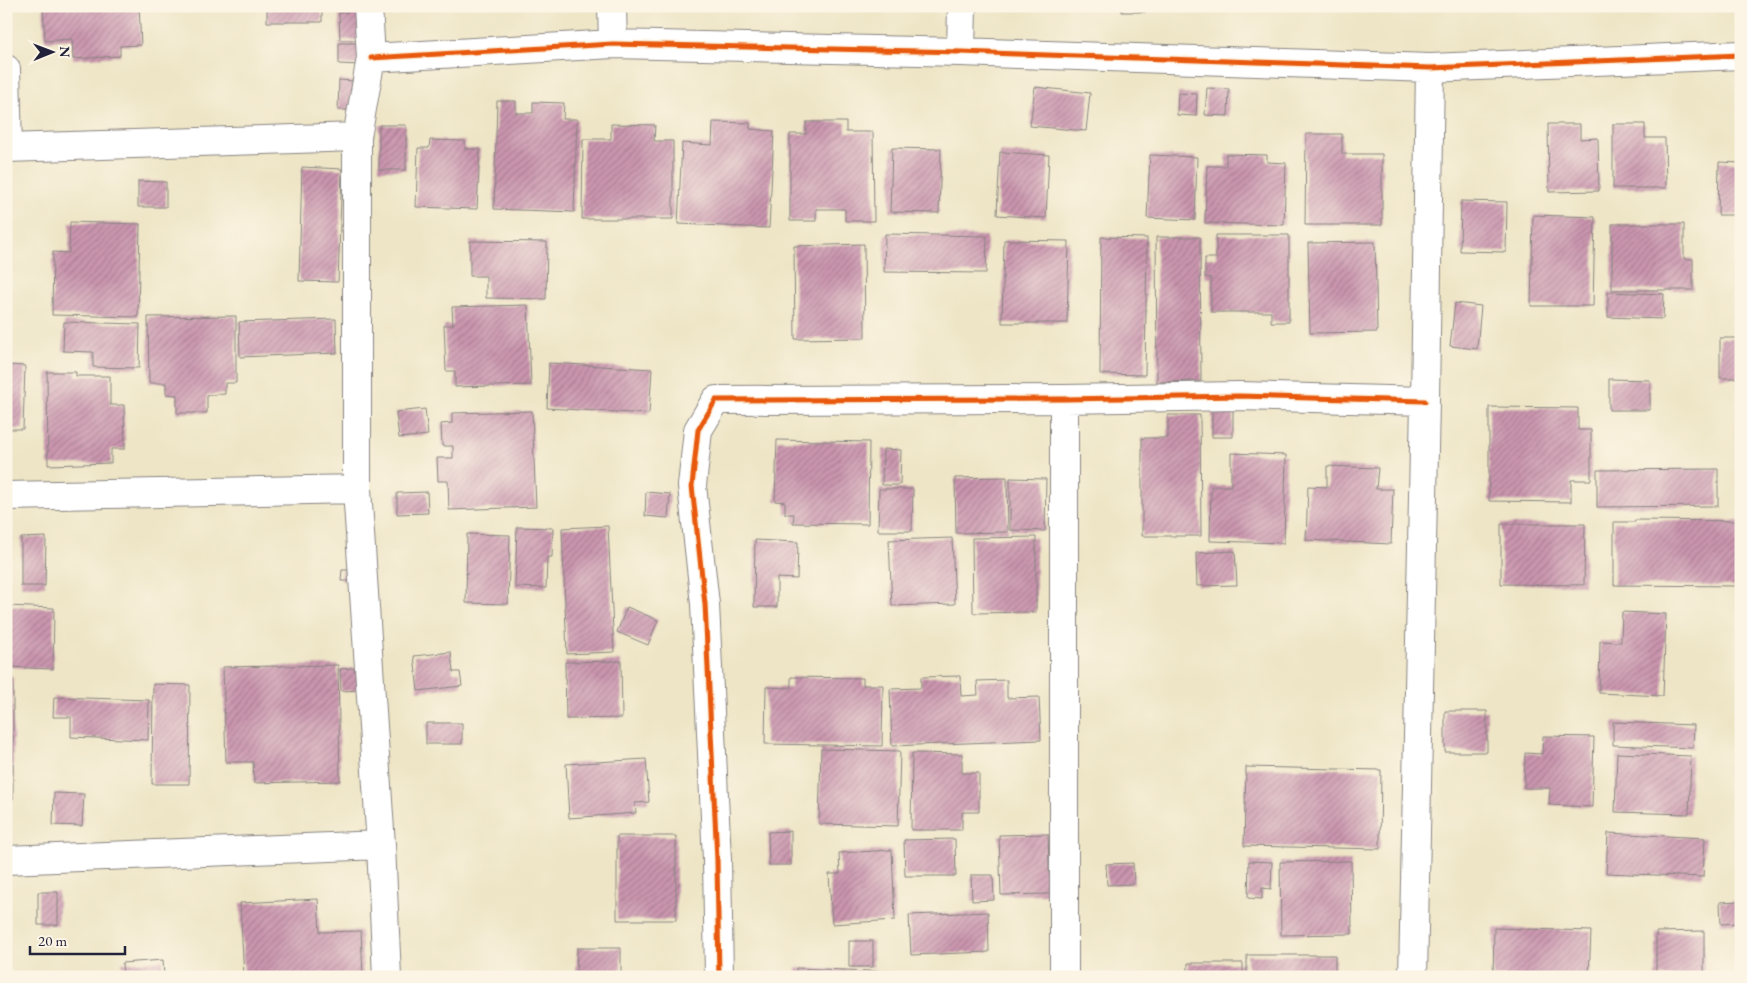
<svg xmlns="http://www.w3.org/2000/svg" width="1747" height="983" font-family="'EB Garamond',serif">
  <defs>
    <pattern id="building-hatch" width="6" height="6" patternUnits="userSpaceOnUse" patternTransform="scale(1.25)"><rect width="6" height="6" fill="#cb96af"/><path d="M-1 1l2-2M0 6l6-6M5 7l2-2" fill="none" stroke="#a47a90"/></pattern>
  </defs>
  <rect width="100%" height="100%" fill="#fcf5e5"/>
  <filter id="ink" filterUnits="userSpaceOnUse"><feTurbulence type="fractalNoise" baseFrequency=".02" numOctaves="2"/><feDisplacementMap in="SourceGraphic" scale="10" xChannelSelector="R" yChannelSelector="G"/><feConvolveMatrix kernelMatrix="1 2 1 2 8 2 1 2 1" color-interpolation-filters="sRGB"/></filter>
  <filter id="wash" filterUnits="userSpaceOnUse"><feTurbulence type="fractalNoise" baseFrequency=".0096" numOctaves="4" result="noise"/><feDisplacementMap in="SourceGraphic" scale="20" xChannelSelector="R" yChannelSelector="G"/><feGaussianBlur stdDeviation="1.12" result="paint"/><feColorMatrix in="noise" values="0 0 0 0 0 0 0 0 0 0 0 0 0 0 0 0 0 1.4 0 .05"/><feComposite in="paint" operator="in"/></filter>
  <g filter="url(#wash)">
    <rect width="100%" height="100%" fill="#eee5c6"/>
    <g id="blocks">
      <path fill="url(#building-hatch)" d="M43,6H139L141,45L120,46V56L73,59L72,39L45,41Z
        M267,6H322V22H267Z
        M348,6H362L363,40H340L339,13L348,12Z
        M1122,6H1145V12H1122Z
        M339,43H359V65L339,64Z
        M339,80L355,81L354,110H338Z
        M1035,87L1090,93L1086,131L1030,126Z
        M1207,88L1229,89L1228,116L1205,115Z
        M1178,93L1197,94L1196,116L1177,115Z
        M497,101H516V113H533V102L564,103L563,119H577L574,212L494,209Z
        M713,122L750,123V129L774,131L769,228L678,224L682,143L712,145Z
        M806,122H846V132H873L874,221H845V209H816V221H790V134H806Z
        M611,124L655,125L654,141H673V219H582L583,139H611Z
        M1548,124H1580V139L1598,138L1599,191L1549,192Z
        M1613,124H1645V138H1665L1666,188H1613Z
        M379,125H406V170H379Z
        M1306,134H1342V154H1382V225H1305Z
        M430,140L465,141V149H480L477,209L416,207L418,148H429Z
        M892,148L941,149L939,213L890,212Z
        M1000,152L1049,155L1046,218L997,215Z
        M1226,154L1267,155V162L1286,163L1284,225L1205,223L1207,166H1226Z
        M1150,155L1197,157L1195,220L1147,218Z
        M1719,162L1741,163V215H1718Z
        M302,167L342,169L338,282L299,281Z
        M138,181L166,182V207H138Z
        M1461,201L1507,202L1506,252L1460,251Z
        M1533,215L1595,217L1593,306H1531Z
        M70,222L140,224L138,317L52,315L53,252L69,253Z
        M1612,224H1684V259H1693V290H1612Z
        M885,234L987,236L986,273L884,272Z
        M1216,235H1289V322H1271V312H1211V278L1205,277V258H1216Z
        M1101,237L1147,238L1145,375L1100,374Z
        M1156,237H1200L1201,381L1157,382Z
        M1004,240L1069,241L1067,323H1002Z
        M470,241L547,242L546,299L486,298V276H470Z
        M1375,242L1377,332L1310,333L1308,243Z
        M864,244L865,338L795,339L794,246Z
        M1608,292L1664,294L1663,319L1608,317Z
        M1455,303L1481,306L1477,349L1450,346Z
        M528,305L531,385L455,387V371H446L444,325H453L452,307Z
        M236,316V383H225V394L207,395V413H177V395L166,394V383H149L148,317Z
        M336,319L337,353L240,357L239,322Z
        M64,322L140,324L139,368L93,367V352L63,351Z
        M1720,338H1741V378H1720Z
        M549,363L652,369L649,414L547,408Z
        M6,365L25,366L23,429H6Z
        M47,372H76V376H110V405H124L125,449H111V463L48,465Z
        M1609,379L1650,380V410H1609Z
        M1489,407L1578,408V430H1591V480H1571V502L1489,501Z
        M425,409L428,435L399,438L396,412Z
        M1212,409H1233V437H1212Z
        M532,411L536,507L449,510L448,481H438L437,458H453V446H442L441,424L452,423V413Z
        M1168,415H1200L1201,536H1142V438H1168Z
        M777,440L869,442L868,524L793,523L794,514H785V502L775,501Z
        M883,449L901,450L900,485H882Z
        M1231,453L1286,455L1284,543L1210,541L1211,486H1231Z
        M1327,466L1378,468L1376,489H1393L1391,544L1306,540L1308,486L1327,487Z
        M1718,469V506L1597,507V470Z
        M1007,477L1008,532L956,533L955,478Z
        M1010,478L1046,479L1045,531L1010,530Z
        M879,489H913L912,531H878Z
        M427,492L428,513L397,514V493Z
        M646,492L670,494L668,518L645,516Z
        M1635,520L1741,521V586L1614,585V522H1635Z
        M1501,524H1585L1584,585L1501,584Z
        M608,526L614,652L567,654L562,528Z
        M517,527L553,528L552,557H547L546,588L515,587Z
        M467,534L510,535L508,604L466,603Z
        M46,537L45,586H21V538Z
        M1036,537V612L973,613L972,538Z
        M952,538L955,604L892,606L889,540Z
        M755,540L798,542L797,579L777,578V607H754Z
        M1235,551L1237,585L1197,586L1196,553Z
        M342,570H352L351,581H341Z
        M6,606L54,608L53,669L6,667Z
        M627,607L658,620L648,645L617,632Z
        M1622,612L1666,614L1663,696L1599,693L1600,641L1621,642Z
        M451,652L453,672H460L462,686L418,691L414,656Z
        M621,661L622,718L566,719L565,662Z
        M338,665L340,781L254,783L253,762H226L223,667Z
        M363,667L364,690L341,691L340,669Z
        M960,676L961,696L978,695L977,681L1007,680V698L1039,697L1041,740L892,746L890,689L921,688V677Z
        M791,677L863,678V685H883L882,746L765,744L766,687L791,688Z
        M6,678H13V799H6Z
        M153,684L190,685L189,784H152Z
        M54,697L149,700L148,740L71,737V717H53Z
        M1445,711H1487V752H1445Z
        M1613,722L1694,725L1693,748L1613,745Z
        M426,723H462V744H426Z
        M1543,736L1594,737L1592,807L1549,805L1550,788H1524L1525,753L1542,754Z
        M821,749L900,751L898,826L819,824Z
        M912,753L962,754V773H979V812H962V830H911Z
        M1617,753L1691,756L1689,814L1615,812Z
        M646,759L649,802L635,803L636,813L569,818L566,764Z
        M1246,767L1381,770L1380,849L1244,846Z
        M54,793L84,794L82,826L53,825Z
        M791,831V865H769L768,832Z
        M1608,833L1705,838L1703,877L1606,873Z
        M1048,834L1050,894L1001,895L999,835Z
        M617,836H676V920H617Z
        M955,839L956,876H905L904,840Z
        M892,850L895,920L832,924L829,874H840L839,853Z
        M1249,861L1272,862L1271,889L1262,888V899L1248,898Z
        M1351,861L1352,934L1281,935L1280,862Z
        M1133,863L1134,884L1107,885L1106,864Z
        M971,875H993L994,900L972,901Z
        M38,892H58V925H38Z
        M318,899L320,932L361,931L363,977H244L240,903Z
        M1741,901V923L1721,924L1720,902Z
        M988,912L989,952L911,955L909,915Z
        M1494,928L1591,931L1589,977H1493Z
        M1704,931V977H1656V932Z
        M849,941H873V967H849Z
        M577,948H621V977H576Z
        M1247,955H1335V977H1247Z
        M163,960L164,977H123L122,963Z
        M1188,963H1243V977H1188Z
        M796,968L896,972V977H796Z"/>
    </g>
  </g>
  <g filter="url(#ink)">
    <use href="#blocks" fill-opacity="0" stroke="#888480" stroke-width="1"/>
    <g fill="none" stroke-linecap="round" stroke-linejoin="round">
      <g stroke="#888480" stroke-width="30">
        <path id="minor" d="M368,6L371,58L357,137V489L381,845L387,977
          M612,6L613,44
          M961,52L962,6
          M371,58L613,44L961,52L1430,68L1741,55
          M6,69L8,148
          M6,148L357,137
          M1064,399V977
          M6,496L357,489
          M6,860L381,845
          M719,977L717,860L705,604L692,486L698,430L716,400L1064,399L1239,396L1425,401
          M1413,977L1425,401L1430,68"/>
      </g>
      <use href="#minor" stroke="#fff" stroke-width="28"/>
      <g stroke="#fcf5e5" stroke-width="8">
        <path id="cycleway" d="M371,58L613,44L961,52L1430,68L1741,55
          M719,977L717,860L705,604L692,486L698,430L716,400L1064,399L1239,396L1425,401"/>
      </g>
      <use href="#cycleway" stroke="#e8590c" stroke-width="5"/>
    </g>
  </g>
  <rect width="1747" height="983" fill="none" stroke="#fcf5e5" stroke-width="25"/>
  <g transform="translate(52 52) rotate(89)" stroke="#fcf5e5" stroke-width="4" paint-order="stroke">
  <path d="M0-4L9 19L0 12L-9 19Z" fill="#22223b"/>
  <text y="-8" font-size="14" font-weight="bold" text-anchor="middle" fill="#22223b">N</text>
  </g>
  <path d="M30 946v8h95v-8" fill="none" stroke="#22223b" stroke-width="2.5"/>
  <text x="38" y="946" font-size="15" fill="#22223b" stroke="#fcf5e5" stroke-width="4" paint-order="stroke">20 m</text>
</svg>
